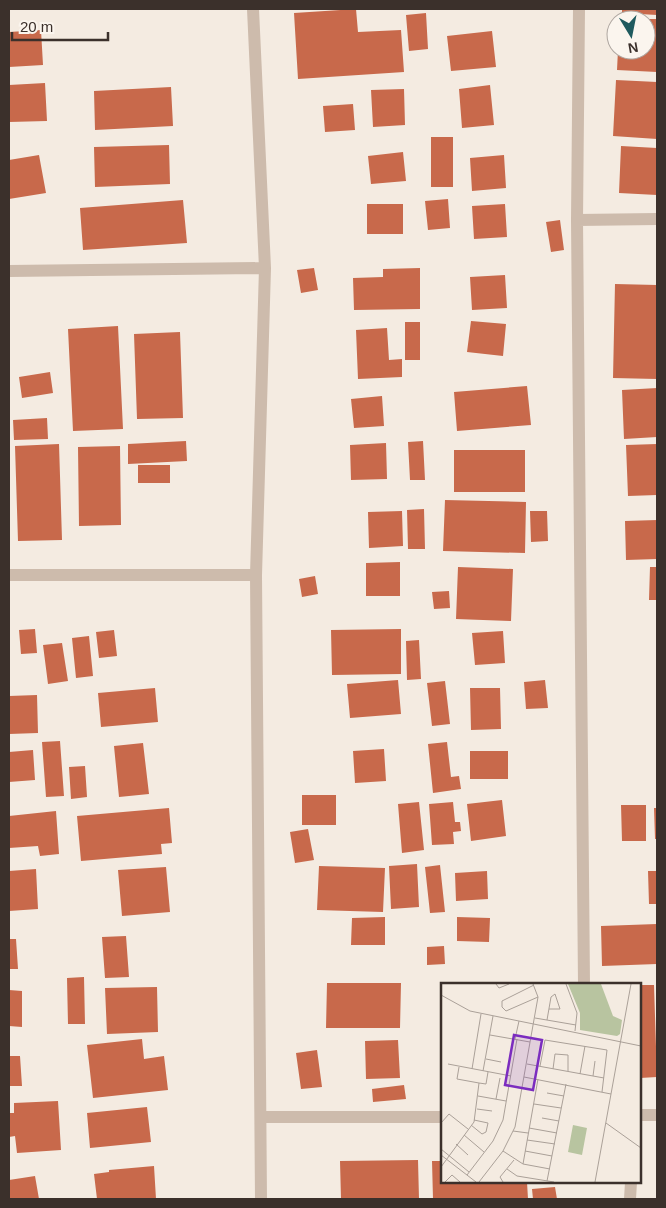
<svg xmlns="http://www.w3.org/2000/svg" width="666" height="1208" font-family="Arial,sans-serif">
  <rect width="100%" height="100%" fill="#f4ebe1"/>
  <path fill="#c8694b" d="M356,9L358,32L401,30L404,72L298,79L294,13Z
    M622,9H657V15L622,13Z
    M426,13L428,49L409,51L406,15Z
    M646,19H657V72L617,70L618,50H646Z
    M41,30L43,65L9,67V32Z
    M492,31L496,67L451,71L447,36Z
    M616,80L657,82V139L613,136Z
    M45,83L47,121L9,122V85Z
    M490,85L494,125L462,128L459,89Z
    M171,87L173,126L95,130L94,91Z
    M404,89L405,125L373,127L371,90Z
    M353,104L355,130L325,132L323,106Z
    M431,137H453V187H431Z
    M169,145L170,184L95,187L94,147Z
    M621,146L657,148V195L619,193Z
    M403,152L406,181L371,184L368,156Z
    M39,155L46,193L9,199V160Z
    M504,155L506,188L472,191L470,158Z
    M448,199L450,228L428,230L425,201Z
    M183,200L187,243L83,250L80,208Z
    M367,204H403V234H367Z
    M505,204L507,237L474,239L472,206Z
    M560,220L564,250L551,252L546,222Z
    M314,268L318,290L301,293L297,270Z
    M420,268V309L354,310L353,278L383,277V269Z
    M505,275L507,308L472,310L470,277Z
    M615,284L657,285V379L613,378Z
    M471,321L506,324L503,356L467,352Z
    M405,322H420V360H405Z
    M118,326L123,429L73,431L68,329Z
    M387,328L389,360L402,359V377L358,379L356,330Z
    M180,332L183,418L137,419L134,334Z
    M50,372L53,393L22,398L19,377Z
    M527,386L531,425L457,431L454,392Z
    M657,388V437L624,439L622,390Z
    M382,396L384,426L354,428L351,399Z
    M47,418L48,439L14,440L13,420Z
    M186,441L187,461L128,464V444Z
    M423,441L425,480H410L408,442Z
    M386,443L387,479L351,480L350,445Z
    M59,444L62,540L18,541L15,446Z
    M657,444V495L628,496L626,445Z
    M120,446L121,525L79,526L78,447Z
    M454,450H525V492H454Z
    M138,465H170V483H138Z
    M445,500L526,502L525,553L443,551Z
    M424,509L425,549H408L407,510Z
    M402,511L403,546L369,548L368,512Z
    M530,511H547L548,541L531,542Z
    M657,520V559L626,560L625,521Z
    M400,562V596H366V563Z
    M458,567L513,569L511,621L456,619Z
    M650,567H657V600H649Z
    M315,576L318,594L302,597L299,579Z
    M449,591L450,608L434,609L432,592Z
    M35,629L37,653L21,654L19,630Z
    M401,629V674L332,675L331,630Z
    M114,630L117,656L99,658L96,632Z
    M503,631L505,663L475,665L472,633Z
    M89,636L93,676L76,678L72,638Z
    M419,640L421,679L407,680L406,641Z
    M62,643L68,681L48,684L43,645Z
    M398,680L401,714L350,718L347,684Z
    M545,680L548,708L526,709L524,682Z
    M445,681L450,724L432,726L427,683Z
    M155,688L158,722L101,727L98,693Z
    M470,688H500L501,729L471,730Z
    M37,695L38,733L9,734V696Z
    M60,741L64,796L46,797L42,742Z
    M447,742L451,777L459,776L461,789L433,793L428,744Z
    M143,743L149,794L119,797L114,746Z
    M384,749L386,781L355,783L353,751Z
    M33,750L35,780L9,782V752Z
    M470,751H508V779H470Z
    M85,766L87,797L71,799L69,767Z
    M302,795H336V825H302Z
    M502,800L506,836L471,841L467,804Z
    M419,802L424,850L402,853L398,804Z
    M453,802L455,822H460L461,831L453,832L454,844L432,845L429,804Z
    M621,805H646V841H622Z
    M169,808L172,843L161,844L162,854L81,861L77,816Z
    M654,808H657V839H655Z
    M56,811L59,854L40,856L38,846L9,848V816Z
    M308,829L314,860L295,863L290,832Z
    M417,864L419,907L391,909L389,866Z
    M440,865L445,912L430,913L425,867Z
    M319,866L385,868L383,912L317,910Z
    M166,867L170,912L122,916L118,870Z
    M36,869L38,909L9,911V871Z
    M487,871L488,899L456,901L455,873Z
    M648,871H657V904H649Z
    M385,917V945H351L352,918Z
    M457,917L490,918L489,942L457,941Z
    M657,924V964L602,966L601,926Z
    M126,936L129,977L105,978L102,937Z
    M9,939H16L18,969H9Z
    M444,946L445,964L427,965V947Z
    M84,977L85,1024H68L67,978Z
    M327,983H401L400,1028H326Z
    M640,985H654L657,1077L640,1078Z
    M157,987L158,1032L107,1034L105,988Z
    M9,990L22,991V1027L9,1026Z
    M142,1039L144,1059L164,1056L168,1090L93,1098L87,1045Z
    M398,1040L400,1078L366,1079L365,1041Z
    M317,1050L322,1087L301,1089L296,1053Z
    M9,1056H20L22,1086H9Z
    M404,1085L406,1099L373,1102L372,1089Z
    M58,1101L61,1150L17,1153L15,1136L9,1137V1113H14V1103Z
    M147,1107L151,1142L90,1148L87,1113Z
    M418,1160L419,1199H341L340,1161Z
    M432,1161H442V1182H527L528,1199H433Z
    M154,1166L156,1199H97L94,1174L109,1172V1170Z
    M35,1176L39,1199H9V1180Z
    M555,1187L557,1199H533L532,1189Z"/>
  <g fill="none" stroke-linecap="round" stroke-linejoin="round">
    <path stroke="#cdbbac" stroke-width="12" d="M253,9L265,268L256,575L261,1199
      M579,9L577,220L584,984
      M577,220L657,219
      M9,271L265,268
      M9,575H256
      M640,1115H657
      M261,1117H442
      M630,1199L631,1182"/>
  </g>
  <g transform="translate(441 983)">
    <rect width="200" height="200" fill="#f4ebe1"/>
    <path d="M127,1H160L172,33L181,37L179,51L176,53L139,47V30ZM132,142L146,145L141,172L127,169Z" fill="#b8c4a0"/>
    <path fill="none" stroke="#aaa098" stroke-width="1" d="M55,1L58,5L68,1M125,1L136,30L134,48M93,2L61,18V24L65,28L97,14M0,12L29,28L200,63M94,35L135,42M106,37L110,14L114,11L119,26H108M49,52L89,59M74,56L78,38M45,76L60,79M7,81L70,93M86,81L163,95M99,83L104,57L166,67L161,109M18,84L16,96L38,100L45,101L47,89M31,86L40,31M112,86L114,71L127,72V88M42,88L52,33M139,91L144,63M152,93L154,78M83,94L170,111M106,110L123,113M37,113L65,118M55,116L59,95M93,121L120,125M36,126L51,128M101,135L118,138M0,140L8,131L27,146M165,140L200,165M30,142L41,151L45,149L47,140L33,137M88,145L116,150M72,148L87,150M23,152L43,169M86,157L114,161M15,161L27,172M0,166L28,189M62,168L82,181L109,186M84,168L111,173M0,172L35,199M82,181L97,96M0,184L33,139L38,100M66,186L76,193L113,199M26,192L52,158L62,137L76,56M106,198L125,101M4,199L11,192L19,199M38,199L62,168L74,144L97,14L92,1M62,199L59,194L73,177M154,199L190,1"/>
    <path fill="#7b2cbf" fill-opacity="0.15" stroke="#7b2cbf" stroke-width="2.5" d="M73,52L101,57L92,107L64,102Z"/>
    <rect width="200" height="200" fill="none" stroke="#3b302b" stroke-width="2.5"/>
  </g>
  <rect width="666" height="1208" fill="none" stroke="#3b302b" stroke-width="20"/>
  <g transform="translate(631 35) rotate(170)"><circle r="24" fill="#fbf5ee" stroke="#aea6a0"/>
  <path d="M0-4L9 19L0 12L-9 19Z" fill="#1f5a5e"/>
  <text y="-8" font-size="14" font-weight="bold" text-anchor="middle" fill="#3b302b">N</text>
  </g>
  <path d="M12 32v8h96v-8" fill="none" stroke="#3b302b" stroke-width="2.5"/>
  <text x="20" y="32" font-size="15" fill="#3b302b" stroke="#fbf5ee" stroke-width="4" paint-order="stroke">20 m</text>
</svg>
